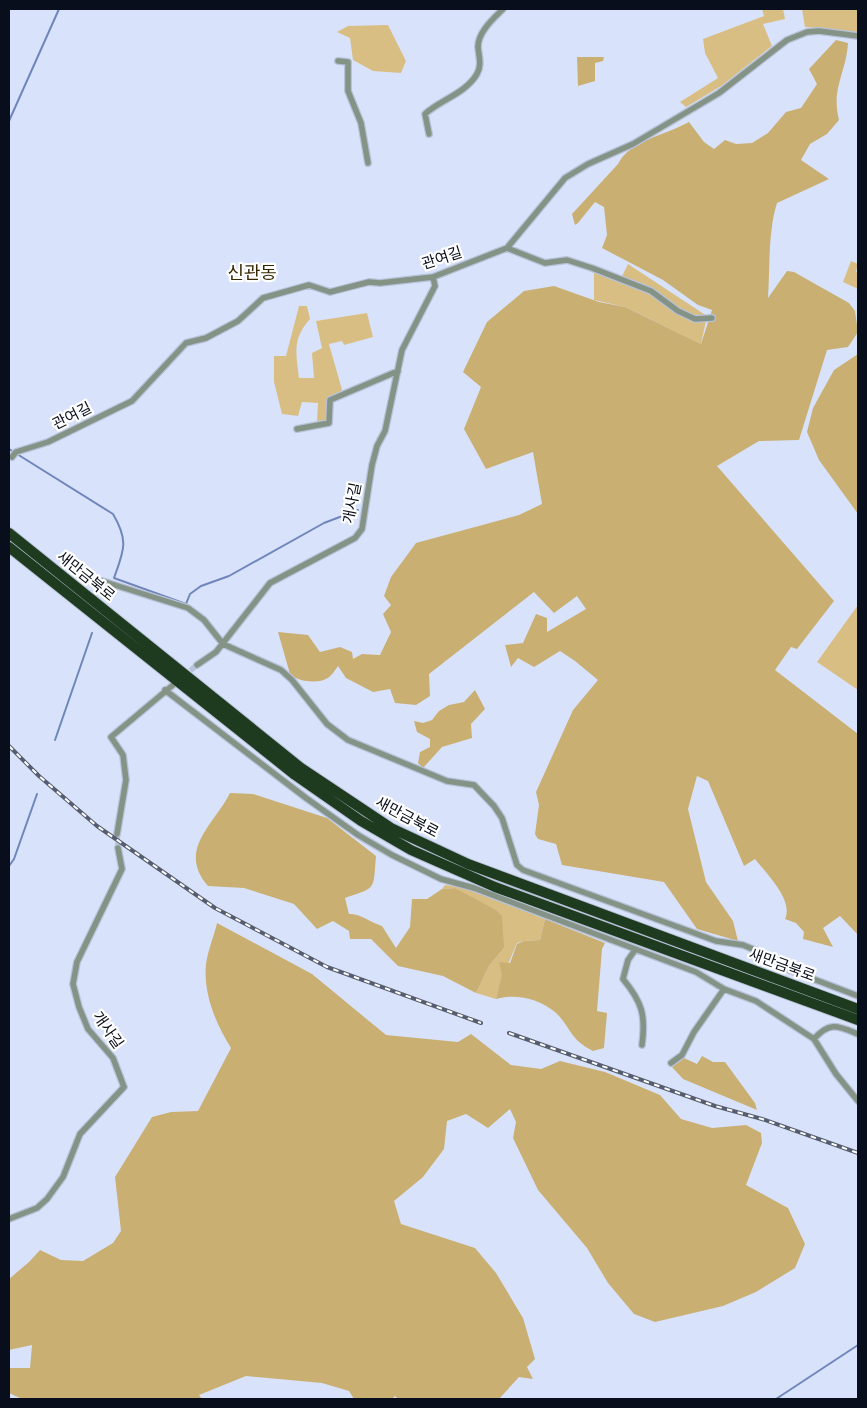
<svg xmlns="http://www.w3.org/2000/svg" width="867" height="1408" font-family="Jost,'Noto Sans KR',sans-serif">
  <rect width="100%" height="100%" fill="#d8e3fb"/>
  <path fill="#d9be84" d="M762,9H783L785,19L763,24L772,46L721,86L686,107L680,102L718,78L705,53L703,39L764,16Z
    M802,9H858V32L805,27Z
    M388,25L406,61L401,73L373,71L353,60L350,38L337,32L348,26Z
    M851,261L858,264L856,272L858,273V289L843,282Z
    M628,264L707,316C685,321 644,286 622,276Z
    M594,273C614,279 634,284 652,295C673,307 679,321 706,321L701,344L625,307L594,300Z
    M299,306H307L310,319C292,339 296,353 299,378H314L312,353L322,348L316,321L367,313L373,337L344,345L342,341L329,344L342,390L327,399V421L317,422L318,403L302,402L298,416L282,414L274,382V356H286Z
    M858,605V690L817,662Z
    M445,885L464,887L545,919L540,940L524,941L517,943C509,962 501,979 496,999L476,993L489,966L504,948L469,896L455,888L442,889Z"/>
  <path fill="#caaf73" d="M836,40L848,43C846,74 831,88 839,120L827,134L810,144L801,160L829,179L777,203C768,231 770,268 768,298L787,271L794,272L849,303L855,311L858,332L848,347L827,350L799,440L759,441L717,466L834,601L797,649L791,647L775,670L858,734V935L840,916L823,928L833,947L803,939L804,932L796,923L785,919C794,900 766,873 755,859L744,866L708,781L697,776L688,809L706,882L733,921L738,941L697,929L664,882L562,865L556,844L538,839L535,834L539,805L536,792L573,710L598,680L575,661L560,651L534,667L518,658L511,667L505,645L523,643L536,614L547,618V632L586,609L577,596L554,613L534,592L429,674L430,696L416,705L395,703L390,689L373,692L346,678L338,666C335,670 332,675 328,678C318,684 298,682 290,674L278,632L308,635L320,652L340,647L352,652L353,659L362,654L380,655L391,632L383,614L391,605L384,596L391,577L416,543L519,515L542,504L533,452L486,469L464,429L481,387L463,372L487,322L524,291L554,286L599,302L625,307L701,344L712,310L698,305L663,280L602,248L607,235L604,207L595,202L578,223L575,225L572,214L618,164C630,140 666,135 689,122L704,142L714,149L725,140L736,144L752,143L768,133L786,112L801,108L817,84L809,69Z
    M577,57H604L603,61L595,63V81L578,86Z
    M858,354V514L819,460L807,432L813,408L834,370Z
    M475,690L485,709L471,724L472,738L442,747L423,768L418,763L420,752L430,747V739L417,732L414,721L423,723L432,720L439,711L449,705L464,702Z
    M230,793L253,794L327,818L376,856C373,891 377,887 345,898L349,914C362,914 369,922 382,926L396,948L410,927L412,899H427L442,889L455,888L496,910L502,916L504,948L489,966L476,993L443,976L398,966L371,939H350L349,931L333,921L317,929L294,904L244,888L208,886C177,850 213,826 230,793Z
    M545,919L605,943L602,949L597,1011L607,1013L604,1048L593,1051C568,1038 572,1028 555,1012C540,999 515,993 496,999L502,975L499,962L510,963L517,944L524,941L540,940Z
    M217,923L312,974L386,1035L458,1042L471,1034L511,1065L541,1069L560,1061L605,1072L660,1095L681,1119L712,1128L746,1125L761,1133L762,1143L746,1185L788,1208L805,1244L795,1268L756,1292L723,1306L655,1322L634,1314L608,1283L587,1248L538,1190L513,1138L516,1122L510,1109L488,1128L466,1114L447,1121L444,1149L423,1177L394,1201L401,1224L475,1248L496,1273L523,1318L535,1359L527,1367L533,1379L519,1377L499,1399H398L395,1396L392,1399H354L349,1391L322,1383L246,1376L199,1395L202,1399H22L9,1393V1368H30L32,1345L9,1350V1279L29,1262L40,1250L61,1260L83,1261L113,1243L121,1231L115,1177L152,1117L171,1112L198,1111L231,1048C216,1024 203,994 206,964C208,950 214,936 217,923Z
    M702,1056L713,1062H725L755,1103L757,1110L683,1079L672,1067L684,1058L697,1064Z"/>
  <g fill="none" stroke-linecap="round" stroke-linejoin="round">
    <path stroke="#7086bb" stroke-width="2" d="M9,121L59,9
      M9,449L113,514C129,541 124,550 114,578L186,604L190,594L201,586L229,576L324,523L358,510
      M55,740L92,633
      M9,866L14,859L37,794
      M776,1399L858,1345"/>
    <path stroke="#b9c3d9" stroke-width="5.5" stroke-dasharray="5.5 3" stroke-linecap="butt" d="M184,676L197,665
      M117,834L118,848"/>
    <g stroke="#b7c1d7" stroke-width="8">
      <path id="street" d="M338,61L348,62V91L361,123L368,163
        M429,134L425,114C440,100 465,94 477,74C482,65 479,57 478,47C478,32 493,19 503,9
        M507,248L545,263L567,260L592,268L651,291L678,311L695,319L712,318
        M297,429L329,423L330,400L398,371
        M12,457L16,452L48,442L132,401L186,343L206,338L238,321L263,298L309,285L330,292L369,282L380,283L433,277L507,248L565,178L588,164L633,144L719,93L787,40L807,32L819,31L858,36
        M102,581L188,608L204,620L223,644L281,670L292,680L327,724L348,740L447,781L474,785L494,806L502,818L517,865L523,870L716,941L743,945L767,955L787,969L858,996
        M197,665L216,652L270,583L355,538L362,529L372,465L377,446L385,431L402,350L435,286L433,277
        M165,690L306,798L358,835L392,855L441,879L474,888L696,972L724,989L756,1001L814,1039L836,1074L858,1101
        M117,834L126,780L123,755L111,737L173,685
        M635,950L628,960L623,979C642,1002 646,1015 642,1045
        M814,1039C830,1021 838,1026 858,1034
        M671,1063L682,1055L694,1032L724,989
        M9,1219L37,1208L47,1199L63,1177L80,1134L124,1087L113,1058L88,1029L79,1007L73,984L77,962L122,869L118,848"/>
    </g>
    <g stroke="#b7c1d7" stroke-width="12">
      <path id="highway" d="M9,533L301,768L391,828L468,864L858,1009
        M9,547L295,775L361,821L411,850L495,887L858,1020"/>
    </g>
    <use href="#street" stroke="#849385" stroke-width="5.5"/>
    <use href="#highway" stroke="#1e3b20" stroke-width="10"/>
    <g stroke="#555d6e" stroke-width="4">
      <path id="rail" d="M9,746L39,776L97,826L215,908L327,967L481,1023
        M509,1033L715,1106L762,1119L858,1153"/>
    </g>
    <use href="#rail" stroke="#fff" stroke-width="2" stroke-dasharray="5.5" stroke-linecap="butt"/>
  </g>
  <g text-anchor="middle" stroke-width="4.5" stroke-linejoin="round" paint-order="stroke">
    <g font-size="15" fill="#080e1b" stroke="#fff">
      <text transform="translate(442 258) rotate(-18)" y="5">관여길</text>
      <text transform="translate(72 416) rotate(-27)" y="5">관여길</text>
      <text transform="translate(352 503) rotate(-79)" y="5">개사길</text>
      <text transform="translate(86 576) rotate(39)" y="5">새만금북로</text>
      <text transform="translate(407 817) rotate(28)" y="5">새만금북로</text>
      <text transform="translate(782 965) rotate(20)" y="5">새만금북로</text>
      <text transform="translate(108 1030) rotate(55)" y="5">개사길</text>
    </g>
    <g font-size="18" fill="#362700" stroke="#fff">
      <text x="252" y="279">신관동</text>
    </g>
  </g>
  <rect width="867" height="1408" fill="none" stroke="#080e1b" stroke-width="20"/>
</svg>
